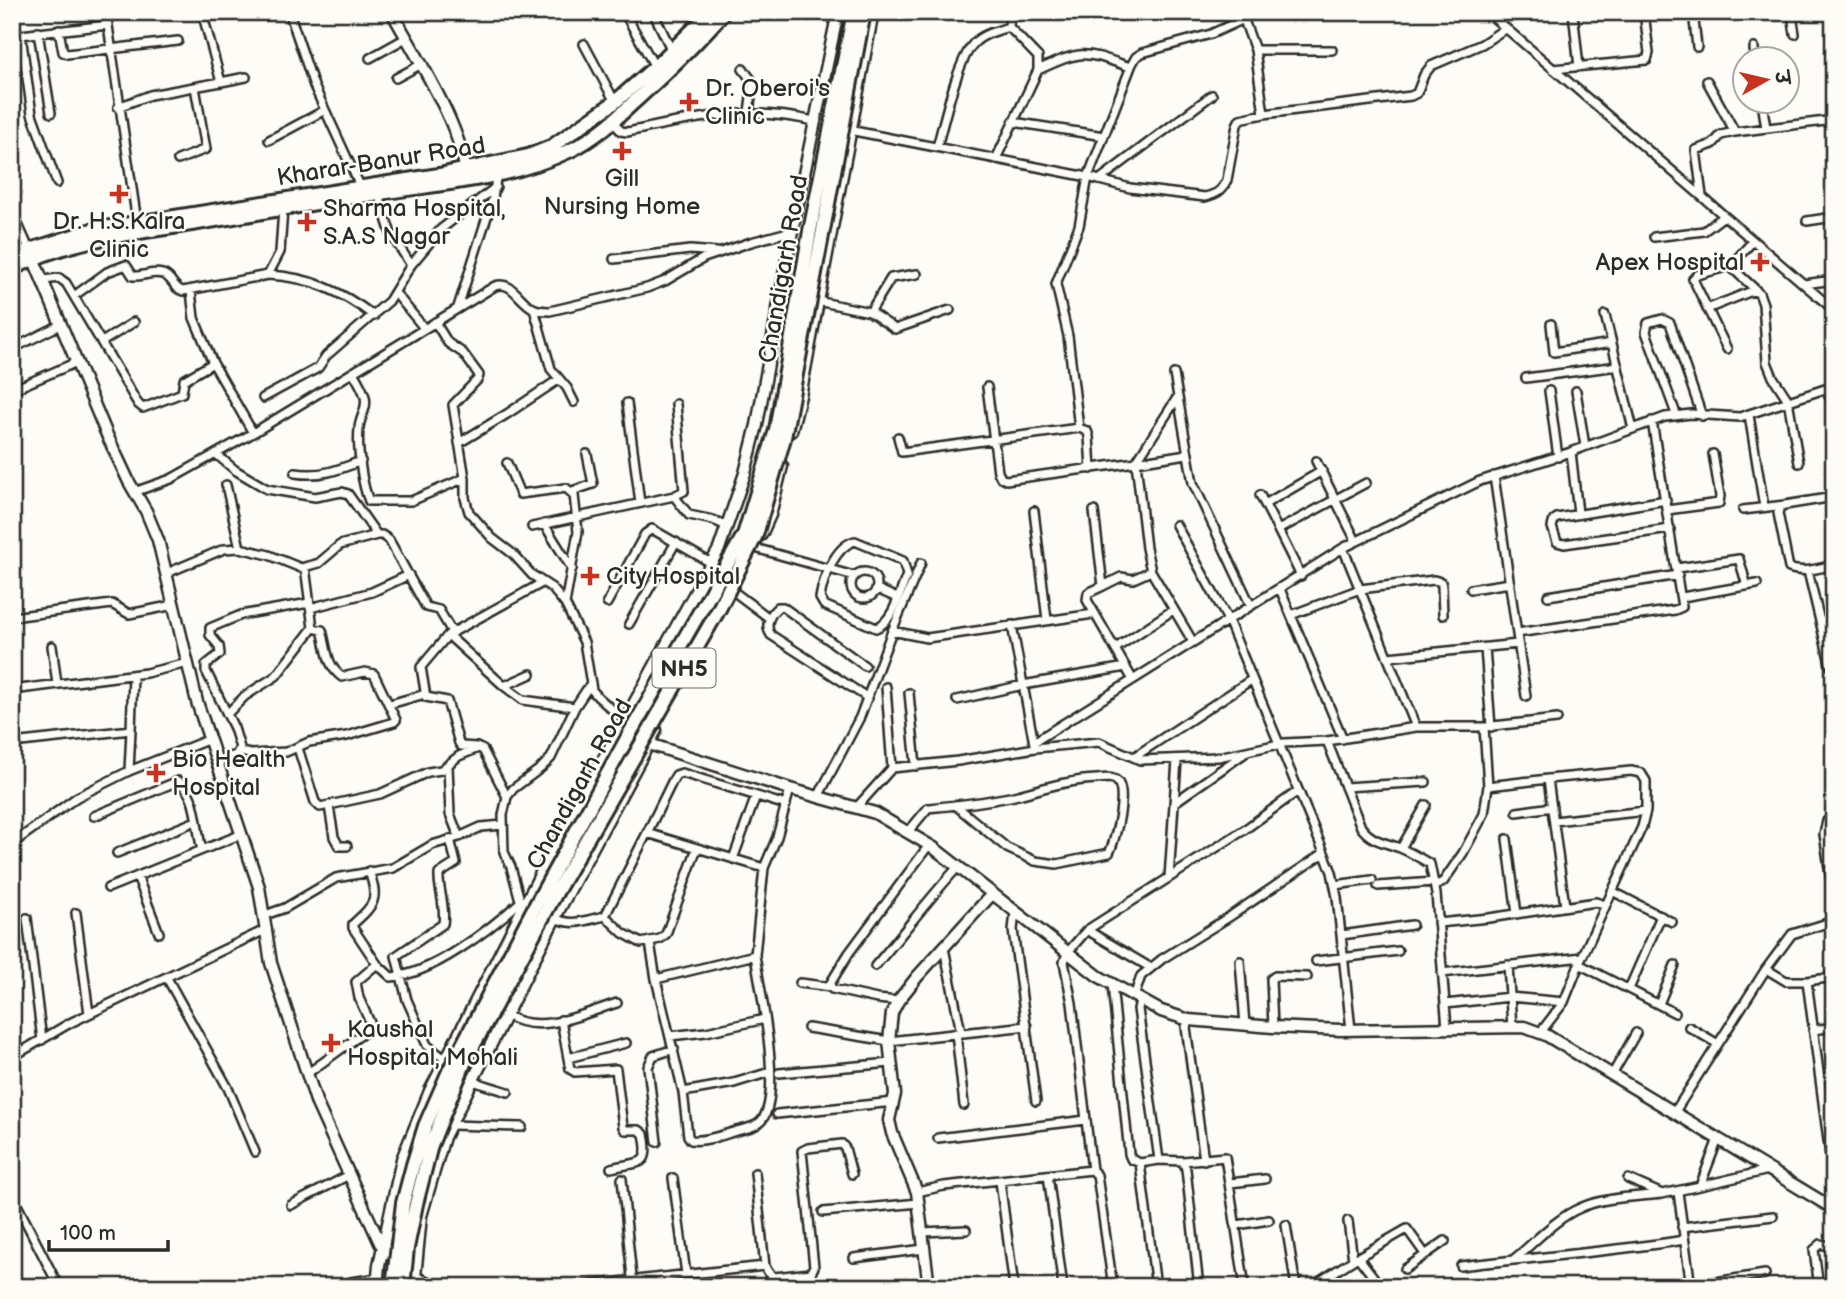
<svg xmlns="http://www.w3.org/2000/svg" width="1846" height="1299" font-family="'Balsamiq Sans','Playpen Sans Deva',sans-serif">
  <rect width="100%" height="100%" fill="#fdfcf7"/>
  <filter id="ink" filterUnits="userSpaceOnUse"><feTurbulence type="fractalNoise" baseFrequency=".0143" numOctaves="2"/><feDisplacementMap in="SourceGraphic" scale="14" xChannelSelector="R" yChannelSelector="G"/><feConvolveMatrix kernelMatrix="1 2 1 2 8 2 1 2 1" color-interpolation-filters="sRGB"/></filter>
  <g filter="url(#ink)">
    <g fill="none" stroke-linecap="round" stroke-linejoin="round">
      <g stroke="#2b2b2b" stroke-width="12">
        <path id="street" d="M106,12L137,222
          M289,12L314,86L360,186
          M624,12L655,67
          M653,12L672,51
          M1241,12L1255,50L1264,114
          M1487,12L1834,310
          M1573,12L1579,67
          M1693,12L1697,47
          M1791,12L1792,15L1812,12
          M106,15L118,12
          M1792,15L1795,34
          M59,30L63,52L67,54L178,41
          M38,32L51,113
          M21,35L32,114L57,183
          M12,36L108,25
          M584,44L615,102
          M1754,48L1755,60
          M1255,50H1332
          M370,58L406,38
          M743,69L753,82L749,112
          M1553,69L1647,60L1649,53L1644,12
          M1038,70C1084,49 1083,51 1130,67
          M396,78L420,65
          M221,82L246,77
          M1762,102L1766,128
          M118,107L150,95L221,82L202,12
          M613,122L621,131L627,132C696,118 743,105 814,121
          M1013,122L1104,136
          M849,130L1088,177L1130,188L1205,197C1217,194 1222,191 1227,180L1237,125L1240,119L1264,114L1411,96L1417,93L1424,75L1431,66L1482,44L1506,28
          M1735,132L1834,120
          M269,140L325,110
          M937,147C944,122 957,61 974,43C983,34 996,31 1009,27
          M996,159L1038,70V57L1009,27L1010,12
          M178,160L206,149L195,87
          M1099,180L1212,95
          M378,193L391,234L411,265
          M1702,196L1696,150L1713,144L1721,135L1735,132L1707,81
          M283,209L280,252L268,275C310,277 341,291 374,316
          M12,211L29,249
          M1807,221L1834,217
          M1654,237L1704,231L1724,216
          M614,259L690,250L717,252
          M1730,266L1756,290
          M44,280L59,278L66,283L138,404L143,408L182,393L184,380L213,363L194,318L191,291
          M1804,284L1834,280
          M396,294L424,328
          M74,296L107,272L126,265L133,276C142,277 153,271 162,274C172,276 173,289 183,291L268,275
          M817,301L870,312L891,278L917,274
          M458,307L493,198L497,172
          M534,309L551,369L567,388L574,402
          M1707,309L1752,291L1759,293L1763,304L1767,362L1773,377L1788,400L1799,463
          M870,312L895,329L950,310
          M1605,315L1633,429
          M435,322L448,343L463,353L479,375L478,379L453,405L465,478V498L469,512L492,538L513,554L532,575L552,588L565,604L584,642L592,690L598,697L625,721
          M1551,324L1554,352L1612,343
          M102,342L134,322
          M12,349L62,324
          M1727,349L1693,279L1697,275L1730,266L1753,241
          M213,363L253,433
          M353,372C357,380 363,388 365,397C368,409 359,418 359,429C357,448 362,485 369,501H411L465,478
          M1174,374L1193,483L1251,606
          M1526,378L1618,366
          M987,387L998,472L1001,478L1006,480L1136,462L1177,398
          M1826,389L1834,407
          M12,390L77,362
          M1549,391L1558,457
          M1576,391L1585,446
          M263,398L318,368L326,356L389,301L411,265L441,229L496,187
          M627,403L640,503
          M1676,414L1646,332L1648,323L1662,319L1670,323L1702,416
          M1749,415L1764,507
          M1079,428L1068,336L1056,284L1079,226L1088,177L1132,64L1136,57L1142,53L1211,34L1244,19
          M898,437L902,452L1079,428L1087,431L1089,436L1091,469
          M459,443L507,414L558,380
          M1571,452L1578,513
          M216,454L235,470L267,489L315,497L342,492L348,494L377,535H382L389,540L426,607L439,610L452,632
          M1187,454L1136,462L1146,548L1151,571L1193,642
          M1316,461L1356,541
          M507,463L520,494L566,488L574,495L578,532L565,604
          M12,469L13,470
          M295,473C321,477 338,470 361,461
          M1494,476L1526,696
          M226,485L240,548L269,555L301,568L319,563L340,545L377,535
          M572,491L593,484L587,454
          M134,492L171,479L253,433L495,286C512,280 519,301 533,308C538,311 544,311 550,311L647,288L665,281L704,258L751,242L792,231
          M1260,495L1278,530
          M674,496L689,515L713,520L727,526
          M1834,497L1785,505L1780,507L1778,513L1789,568C1803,574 1819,568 1834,565
          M1666,500L1557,518L1554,520L1552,527L1557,542L1564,544L1670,529
          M1265,504L1322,471
          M1667,510L1719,503L1720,496L1713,454
          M1743,510L1785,505
          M1034,511L1047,620
          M1094,511L1103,586L1088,593L1087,600L1133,680
          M544,524L572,569
          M1176,525L1228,620L1332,872L1337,897L1351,1030
          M532,527L674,496L684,491L676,404
          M855,541L903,561L907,575C900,591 894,621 876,628L824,605L820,598C823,579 835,546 855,541Z
          M755,548L854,576
          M1343,548L1416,727
          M1677,568L1739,559L1747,586
          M1808,571L1831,667L1834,671
          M851 585a13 13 0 1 1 26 0a13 13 0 1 1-26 0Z
          M167,573L224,549L240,548
          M1301,576L1278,530L1366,483
          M1103,586L1121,577L1133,579L1151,571
          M877,589L897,598
          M1280,589L1343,739
          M1471,589L1510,583
          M733,591L769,618
          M1548,596L1678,575
          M1682,597L1757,584
          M607,603L645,534L652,529L711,563
          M310,608L372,592L409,575
          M1291,615L1360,589L1434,580L1441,582L1442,586L1443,615
          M12,617L112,604L129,614L174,605
          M1821,622L1834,620
          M629,624L676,542
          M1012,625L1034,744
          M892,631L921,563
          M1517,633L1675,610L1682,607L1652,421
          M448,635L504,686
          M52,646L57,684
          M1116,648L1173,610
          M1485,648L1491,727
          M1388,657L1518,644
          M865,666L783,607H778C770,614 764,625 771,635L868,698
          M531,674L504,686L523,700L575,707
          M886,687L892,768
          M12,690L146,673L188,663
          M909,693L916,766
          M957,700L1023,685L1126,667
          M390,704L425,694
          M227,714L245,696L276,676L313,628L305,567
          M131,730L133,675
          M1327,741L1361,827C1371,841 1384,842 1400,848C1410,852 1420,858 1430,864L1436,894L1447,1028
          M1034,742L1343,548L1480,481L1571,452L1665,417L1691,414L1740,417L1834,386
          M12,743L131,730L129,771
          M298,748L315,802L320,807L380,794L428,772L441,770L459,756L476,749
          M239,752L251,754L286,752L309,742L347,736L394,722L396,720L374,674L365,672L342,677C326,666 327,647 322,630L313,628
          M1134,757L1251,680
          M218,760L236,755L240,748L234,728L206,671V665L220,654L219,646L210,635V628L241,615L309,603
          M448,766L450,814L459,837
          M1548,779L1631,771L1641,773L1646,781V811
          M1488,786L1548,779L1565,906
          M1345,787L1426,782
          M507,797L483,750L477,747L461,746L459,743L447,701L426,697L421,667L448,635L542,583
          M818,797L860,717L892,631L927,638L1094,614
          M1175,802L1245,753
          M329,806L334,837L339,846H347
          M856,808L892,768L958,761L1035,748L1099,742L1140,760L1218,757L1284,743L1327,741L1416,727H1484L1557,719
          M1517,812L1552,807
          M94,816L178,781C198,794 196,829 202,850
          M1834,819L1827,821L1824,834L1834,901
          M1554,821L1646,811L1642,827L1582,957
          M12,826L13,843
          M908,832L928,808C958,805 990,802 1018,795C1045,788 1069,780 1097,779C1102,779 1109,777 1113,779C1131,783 1115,842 1109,853L1057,864L1035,861L1007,848L955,805
          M1507,839L1517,914
          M12,844L77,797L129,771L210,739
          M1401,848L1426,805
          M117,853L196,821
          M733,859L756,796
          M764,868L647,833L673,780L676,775L682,773L786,805
          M369,871C379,900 375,904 353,924V928L377,964L391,977C432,975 490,929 520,902
          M137,876L159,933
          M1169,878L1177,760
          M1335,885L1372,880
          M1378,886L1434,882
          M1435,886L1443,882L1463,853L1484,814L1488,786L1484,727
          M108,888L242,834
          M1612,891L1672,922
          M521,904L511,867L504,852L503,815L507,797L513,789L541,768L551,758L575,707L591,683
          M76,913L89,1014
          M1015,913L1013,930L1036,1101
          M265,915L285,908L336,878L393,868L432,845L459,837L481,827L503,825
          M605,916L623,933L641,943L660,939L666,934L697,848
          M27,918L42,1040
          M555,918C572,927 587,920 605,916L647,833
          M1834,921L1792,934L1766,969L1786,981H1807L1834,1186
          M1438,923L1489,918L1596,902L1605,905
          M1087,930L1151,968
          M1342,935L1412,925
          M650,943L656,979L755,955L764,868L777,837L790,789
          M944,948L961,1032
          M1240,961L1245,1025
          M1316,961L1398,951
          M1579,964L1675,1013
          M1508,965L1512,1027
          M875,966C903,934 929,898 958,867
          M1442,973L1582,957L1564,1002L1540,1033
          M167,978L228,1088L255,1152
          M656,979L683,1092L688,1136L691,1140C703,1142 720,1136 733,1132C742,1129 756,1128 762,1120C783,1092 760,990 755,955
          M1807,981L1834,977
          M800,983L831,987
          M1112,984L1129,1154L1131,1159L1140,1163
          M1629,989L1661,916
          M1134,997L1141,976L1162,959L1229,917L1324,853
          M1140,1000L1138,1009L1159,1160
          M898,1001L877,999L832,989L830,984L849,953L929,845
          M1445,1004L1510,997L1564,1002
          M1659,1004L1675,965
          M506,1015C540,1036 582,1014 617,1003
          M561,1020L570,1069L575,1072L616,1069L623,1127L625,1130H639L644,1134C651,1168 640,1161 611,1168
          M1189,1020L1186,1027L1204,1160
          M1273,1027L1271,979L1275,976L1307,977
          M1689,1027L1718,1044
          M808,1028L889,1041L1027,1026
          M1813,1030L1834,1027
          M956,1033L964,1105
          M670,1036L706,1032L765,1019
          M12,1057L70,1023L267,929
          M568,1058L626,1043
          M446,1060L427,1045L407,1000L396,956L443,924C446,905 438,890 439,874L456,863L450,839
          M308,1073L372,1027L359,998L356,982L377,964
          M779,1073L891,1063
          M1612,1075L1636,1033
          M1821,1078L1834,1076
          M472,1081L508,1092
          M683,1092L734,1083L770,1072
          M1674,1113L1766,969
          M777,1114L894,1102
          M450,1125L522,1127
          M938,1138L1086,1120
          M657,1142L648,1067L653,1056L674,1049
          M1183,1161L1225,1157L1245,1287
          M1092,1170L1097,1175L1113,1287
          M755,1173L765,1266
          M1048,1175L1063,1287
          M673,1178L686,1274
          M622,1179L633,1287
          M1628,1179L1662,1194L1700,1186L1718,1139
          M1000,1181L1014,1287
          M1230,1183L1265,1179
          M1700,1186L1769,1170
          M917,1192L944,1186L1092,1170L1072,1003L1064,962L1067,953L1087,930L1244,830L1298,791
          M1678,1192L1691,1287
          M12,1195L59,1287
          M1824,1203L1834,1197
          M291,1205L349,1175
          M823,1212L919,1203
          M1237,1225L1269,1220
          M1286,1225L1296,1287
          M1682,1227L1773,1216
          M923,1232L966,1230
          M1358,1257L1381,1287
          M854,1258L924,1249
          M1514,1259C1534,1243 1556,1218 1580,1208C1604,1197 1636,1197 1662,1194
          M1353,1260L1407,1229L1425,1254
          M1461,1266C1535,1257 1610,1252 1684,1240
          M1405,1269L1445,1241
          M415,1276L443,1287
          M1734,1279L1765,1274
          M1691,1286L1734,1279L1735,1287
          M343,1287L351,1282L378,1278
          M571,1287L765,1266L768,1272L774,1277L811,1273L814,1267L802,1151L808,1148L842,1144L845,1148L852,1174
          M1156,1287L1140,1163L1159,1160L1183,1161L1186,1169L1199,1287
          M1311,1287L1353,1260L1348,1221
          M1819,1287L1814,1250L1821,1244L1834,1247"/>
      </g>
      <g stroke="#2b2b2b" stroke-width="15">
        <path id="secondary" d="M392,12C416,57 463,127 466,177
          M31,253L107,435L129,482L146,511L158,540L197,702L259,887L271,963L317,1104L380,1243L399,1265
          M791,431L800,396L873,12
          M761,535L770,515L782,466
          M629,726L649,744L790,789L875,813L934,848L1098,976L1161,1011L1189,1020L1273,1027L1341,1030L1524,1027L1546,1035L1834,1209
          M377,1287L379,1265L402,1159L430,1091L542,871L719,549L745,473L757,425L792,231L838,12
          M414,1287L421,1216L444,1137L561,906L656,730
          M929,1287L917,1192L892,1133L889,1120L895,1094L889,1041L892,1013L898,1001L917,977L992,894"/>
      </g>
      <g stroke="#2b2b2b" stroke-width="18">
        <path id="highway" d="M12,256L92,230L439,175L528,156L551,147L615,102L655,67L711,12
          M12,269C66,239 131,234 191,224C254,214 317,202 380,193C445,183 511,179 571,150C595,138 615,120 634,102C666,73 696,44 724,12"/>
      </g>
      <use href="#street" stroke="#fdfcf7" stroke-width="7"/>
      <use href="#secondary" stroke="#fdfcf7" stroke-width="10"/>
      <use href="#highway" stroke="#fdfcf7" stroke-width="12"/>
      <g stroke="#2b2b2b" stroke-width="18" stroke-linecap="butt">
        <path id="highway-bridge" d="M393,1287L403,1203L413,1165L425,1126L450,1069L533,910L630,733L744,535L776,430L810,231L854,12
          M403,1287L407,1248L416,1204L431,1145L465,1061L557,891L719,609L756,535L784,438L864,12"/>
      </g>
      <use href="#highway-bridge" stroke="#fdfcf7" stroke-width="12"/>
    </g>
  </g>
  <g fill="#c8321e" stroke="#fdfcf7" stroke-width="2.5">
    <path d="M685.5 91.5h7v7h7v7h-7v7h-7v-7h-7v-7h7z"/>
    <path d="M618.5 140.5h7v7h7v7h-7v7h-7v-7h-7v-7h7z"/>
    <path d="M115.5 183.5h7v7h7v7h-7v7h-7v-7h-7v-7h7z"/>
    <path d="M303.5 211.5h7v7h7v7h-7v7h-7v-7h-7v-7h7z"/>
    <path d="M1756.5 251.5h7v7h7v7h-7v7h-7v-7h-7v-7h7z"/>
    <path d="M586.5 565.5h7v7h7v7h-7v7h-7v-7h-7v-7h7z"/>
    <path d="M152.5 762.5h7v7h7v7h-7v7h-7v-7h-7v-7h7z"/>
    <path d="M327.5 1032.5h7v7h7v7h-7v7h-7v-7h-7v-7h7z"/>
  </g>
  <g text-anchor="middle" stroke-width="5" stroke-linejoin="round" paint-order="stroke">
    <rect fill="#fdfcf7" stroke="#6a6a68" stroke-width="2" x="652.5" y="648.5" width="63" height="39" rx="5"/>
    <g font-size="23" font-weight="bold" fill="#2b2b2b">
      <text x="684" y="676">NH5</text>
    </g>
    <g font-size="24" fill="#2b2b2b" stroke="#fdfcf7" text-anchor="start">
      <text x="705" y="96">Dr. Oberoi's<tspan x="705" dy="28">Clinic</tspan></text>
      <text x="622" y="186" text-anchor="middle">Gill<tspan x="622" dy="28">Nursing Home</tspan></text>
      <text x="323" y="216">Sharma Hospital,<tspan x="323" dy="28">S.A.S Nagar</tspan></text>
      <text x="119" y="229" text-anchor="middle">Dr. H.S.Kalra<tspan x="119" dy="28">Clinic</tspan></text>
      <text x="1744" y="270" text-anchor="end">Apex Hospital</text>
      <text x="606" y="584">City Hospital</text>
      <text x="172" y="767">Bio Health<tspan x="172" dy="28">Hospital</tspan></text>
      <text x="347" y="1037">Kaushal<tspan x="347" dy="28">Hospital, Mohali</tspan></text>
    </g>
    <g font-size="24" fill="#2b2b2b" stroke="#fdfcf7">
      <text transform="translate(381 161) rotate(-9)" y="8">Kharar-Banur Road</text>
      <text transform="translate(783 269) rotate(-80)" y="8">Chandigarh Road</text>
      <text transform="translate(579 784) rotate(-61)" y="8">Chandigarh Road</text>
    </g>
  </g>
  <rect width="1846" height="1299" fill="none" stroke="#fdfcf7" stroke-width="42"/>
  <rect x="21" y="21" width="1804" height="1257" fill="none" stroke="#2b2b2b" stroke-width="2.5" filter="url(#ink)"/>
  <g transform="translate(1766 80) rotate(82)"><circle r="33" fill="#fdfcf7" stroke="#a9a8a5" stroke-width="2"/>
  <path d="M0-5L12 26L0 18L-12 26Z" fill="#c8321e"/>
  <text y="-10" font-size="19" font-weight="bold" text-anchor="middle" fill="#2b2b2b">उ</text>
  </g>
  <path d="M49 1240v10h119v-10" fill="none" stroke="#2b2b2b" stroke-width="3.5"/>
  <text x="60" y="1240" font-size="21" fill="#2b2b2b" stroke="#fdfcf7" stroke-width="5" paint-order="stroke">100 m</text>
</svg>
